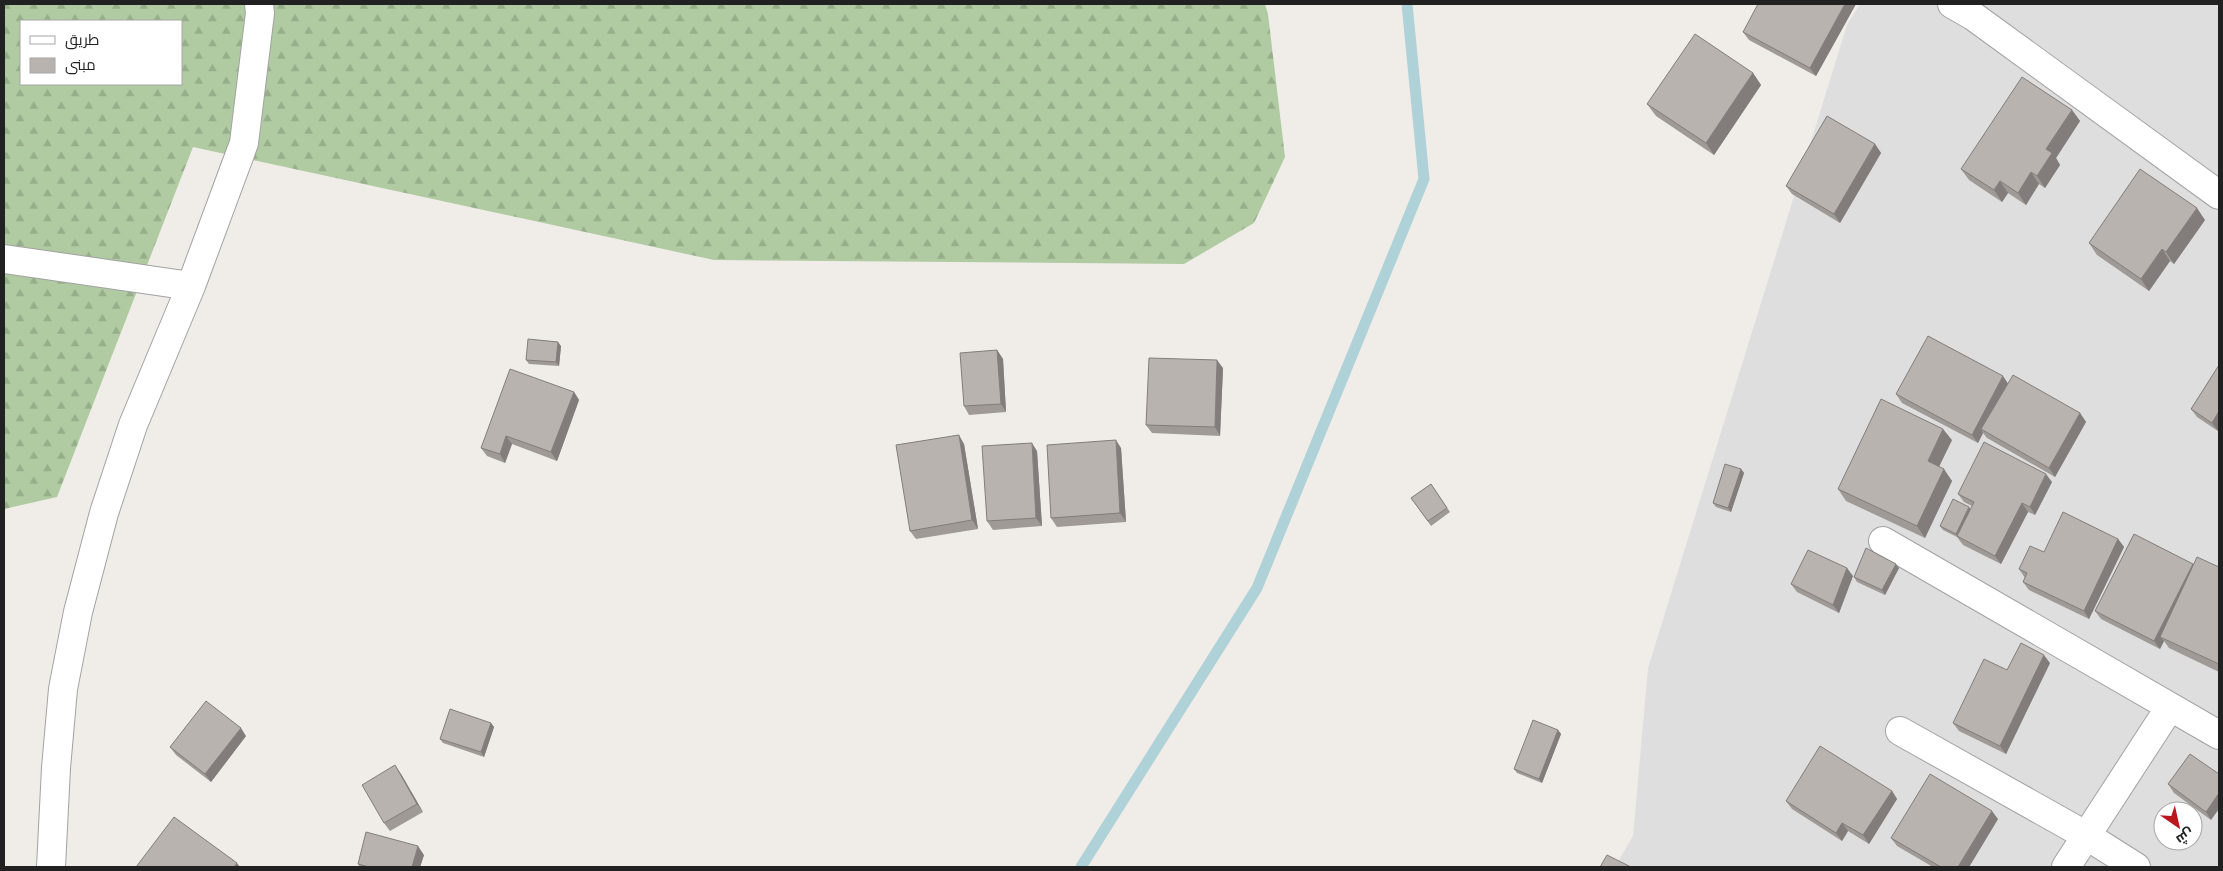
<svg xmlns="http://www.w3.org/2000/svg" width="2223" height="871" font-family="'PT Sans Narrow',Cairo,sans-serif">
  <defs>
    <pattern id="forest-firs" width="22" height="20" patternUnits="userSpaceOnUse" patternTransform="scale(1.25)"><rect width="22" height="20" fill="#b0cba2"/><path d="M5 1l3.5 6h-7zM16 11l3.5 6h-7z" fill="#97ae8b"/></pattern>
  </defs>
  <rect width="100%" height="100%" fill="#f0ede9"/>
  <path fill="#dfdede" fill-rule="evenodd" d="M1860,4H2219V867H1615L1633,836L1648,668L1847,25ZM2163,811H2193V841H2163Z"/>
  <path fill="url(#forest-firs)" fill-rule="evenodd" d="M4,4H1265L1268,14L1285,157L1254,223L1184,264L714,260L193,147L57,497L4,509ZM21,21H181V84H21Z"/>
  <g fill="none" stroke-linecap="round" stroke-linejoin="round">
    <path stroke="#afd1d8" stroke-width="11" d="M1081,867L1257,588L1424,179L1407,4"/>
    <g stroke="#a2a2a2" stroke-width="30">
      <path id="minor" d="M1952,4L1973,16L2219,195
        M4,259L191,286
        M1883,541L2219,735
        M1900,731L2087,836L2136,867
        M51,867L56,768L63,689L78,612L104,513L133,425L191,286L244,143L260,13L259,4
        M2066,867L2170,707"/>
    </g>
    <use href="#minor" stroke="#fff" stroke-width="28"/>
  </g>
  <path fill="#9f9a96" d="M1856,4L1816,76L1749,40L1743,32Z
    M1753,73L1761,85L1714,155L1656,116L1647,104Z
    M2072,110L2080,121L2056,158L2060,165L2045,188L2039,184L2026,205L2008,193L2002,202L1969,180L1961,169Z
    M1875,144L1881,153L1840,223L1792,194L1786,186Z
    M2205,220L2174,264L2170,261L2149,291L2097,255L2089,243Z
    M561,346L559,366L529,364L526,360Z
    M997,350L1003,359L1006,412L969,415L964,406Z
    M2219,365V428L2218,431L2197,417L2191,409Z
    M1223,368L1220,436L1152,433L1146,425Z
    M2008,383L2080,413L2086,422L2055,477L1987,438L1983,433L1978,443L1902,403L1896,394Z
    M574,392L579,400L557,461L512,444L505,463L487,456L481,448Z
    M1952,440L1939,466L1952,481L1925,538L1846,501L1838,489Z
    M964,444L978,529L916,539L910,531Z
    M1121,448L1126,522L1057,527L1051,518Z
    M1037,451L1042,526L993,530L987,521Z
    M1741,469L1744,473L1731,512L1716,507L1713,503Z
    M2052,482L2035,515L2028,512L2001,564L1963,545L1957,537L1943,530L1940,526L1971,509L1972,506L1964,502L1958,494Z
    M1431,484L1450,512L1431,526L1411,498Z
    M2118,539L2124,547L2089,619L2029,590L2023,582L2025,578L2019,569Z
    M2193,564L2219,567V672L2169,648L2164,641L2160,649L2101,619L2095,611Z
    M1899,568L1885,595L1857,582L1854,577Z
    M1853,576L1839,613L1797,592L1791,584Z
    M2050,663L2006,754L1959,731L1953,723Z
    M491,723L494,727L484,757L443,743L440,739Z
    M1558,730L1561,734L1542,783L1517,773L1514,769Z
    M246,736L211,782L176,755L170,747Z
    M2190,754L2211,820L2174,793L2168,784Z
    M401,774L423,812L390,831L384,823Z
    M1892,791L1897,799L1869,844L1848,831L1842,841L1792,809L1786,801Z
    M1998,819L1969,867H1933L1897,846L1891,838Z
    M424,855L420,867H360L358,864Z"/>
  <path fill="#827d7a" d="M1845,4H1856L1816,76L1810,68Z
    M1753,73L1761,85L1714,155L1706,143Z
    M2072,110L2080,121L2056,158L2060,165L2045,188L2037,176L2046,149Z
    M1875,144L1881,153L1840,223L1834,214Z
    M2031,172L2039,184L2026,205L2018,193Z
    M2000,181L2008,193L2002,202L1994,190Z
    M2197,208L2205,220L2174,264L2166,252Z
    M2162,249L2170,261L2149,291L2141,279Z
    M558,342L561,346L559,366L556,362Z
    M997,350L1003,359L1006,412L1001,404Z
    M1217,360L1223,368L1220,436L1215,427Z
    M2003,376L2009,385L1981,429L1983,433L1978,443L1972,435Z
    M574,392L579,400L557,461L551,452Z
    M2219,411V428L2218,431L2212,423Z
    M2080,413L2086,422L2055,477L2049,468Z
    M1943,429L1952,440L1936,473L1928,461Z
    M959,435L964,444L978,529L972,520Z
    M506,436L512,444L505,463L500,454Z
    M1116,440L1121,448L1126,522L1120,513Z
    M1032,443L1037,451L1042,526L1036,518Z
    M1741,469L1744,473L1731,512L1728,508Z
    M1944,469L1952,481L1925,538L1917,526Z
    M2046,474L2052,482L2035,515L2030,507Z
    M2022,503L2028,512L2001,564L1995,556Z
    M1969,507L1972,512L1959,538L1956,534Z
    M2118,539L2124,547L2089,619L2084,611Z
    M1896,564L1899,568L1885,595L1882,590Z
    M2193,564L2165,639L2160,637L2164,641L2160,649L2154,641Z
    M1847,568L1853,576L1839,613L1833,605Z
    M2044,655L2050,663L2006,754L2000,746Z
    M491,723L494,727L484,757L481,752Z
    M241,728L246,736L211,782L205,774Z
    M1558,730L1561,734L1542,783L1539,779Z
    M395,765L401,774L423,812L417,804Z
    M1892,791L1897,799L1869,844L1863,835Z
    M2219,793V809L2211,820L2206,812Z
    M1992,811L1998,819L1969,867H1958Z
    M1842,823L1848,831L1842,841L1836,833Z
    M418,846L424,855L420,867H412Z
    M237,863L240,867H234Z"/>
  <path fill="#b9b3af" stroke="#827d7a" d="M1758,4H1845L1810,68L1743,32Z
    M1695,34L1753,73L1706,143L1647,104Z
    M2022,77L2072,110L2046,149L2052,153L2037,176L2031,172L2018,193L2000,181L1994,190L1961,169Z
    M1827,116L1875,144L1834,214L1786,186Z
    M2140,169L2197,208L2166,252L2162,249L2141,279L2089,243Z
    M1928,336L2003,376L1972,435L1896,394Z
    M528,339L558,342L556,362L526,360Z
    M997,350L1001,404L964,406L960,353Z
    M1149,358L1217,360L1215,427L1146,425Z
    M2219,365V411L2212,423L2191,409Z
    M510,369L574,392L551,452L506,436L500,454L481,448Z
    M2013,375L2080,413L2049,468L1981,429Z
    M1881,399L1943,429L1928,461L1944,469L1917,526L1838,489Z
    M959,435L972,520L910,531L896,445Z
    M1116,440L1120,513L1051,518L1047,445Z
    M1984,442L2046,474L2030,507L2022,503L1995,556L1957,536L1974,502L1958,494Z
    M1032,443L1036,518L987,521L982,446Z
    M1725,464L1741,469L1728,508L1713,503Z
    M1431,484L1447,508L1428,521L1411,498Z
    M1953,499L1969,507L1956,534L1940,526Z
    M2063,512L2118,539L2084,611L2023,582L2027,573L2019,569L2030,546L2044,552Z
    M2134,534L2193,564L2154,641L2095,611Z
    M1866,548L1896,564L1882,590L1854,577Z
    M1808,550L1847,568L1833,605L1791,584Z
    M2197,557L2219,567V664L2160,637Z
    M2021,643L2044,655L2000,746L1953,723L1984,659L2007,670Z
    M206,701L241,728L205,774L170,747Z
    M450,709L491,723L481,752L440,739Z
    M1533,720L1558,730L1539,779L1514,769Z
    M1820,746L1892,791L1863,835L1842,823L1836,833L1786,801Z
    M2190,754L2219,774V793L2206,812L2168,784Z
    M395,765L417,804L384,823L362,785Z
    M1930,774L1992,811L1958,867H1941L1891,838Z
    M174,817L237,863L234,867H136Z
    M366,832L418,846L412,867H369L358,864Z
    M1607,855L1631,867H1600Z"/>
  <rect width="2223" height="871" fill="none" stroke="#212121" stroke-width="10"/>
  <rect x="20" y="20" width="162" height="65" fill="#ffffff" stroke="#a6a6a6"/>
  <rect x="30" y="36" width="25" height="8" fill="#ffffff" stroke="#a6a6a6"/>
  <text x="65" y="45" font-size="15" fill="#212121">طريق</text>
  <rect x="30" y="58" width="25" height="15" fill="#b9b3af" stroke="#a6a6a6"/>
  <text x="65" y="70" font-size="15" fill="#212121">مبنى</text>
  <g transform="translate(2178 826) rotate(146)"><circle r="24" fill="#ffffff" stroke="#a6a6a6"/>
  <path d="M0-4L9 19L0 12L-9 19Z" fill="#bb171f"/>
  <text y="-8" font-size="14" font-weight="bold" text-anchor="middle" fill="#212121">ش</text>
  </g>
</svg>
